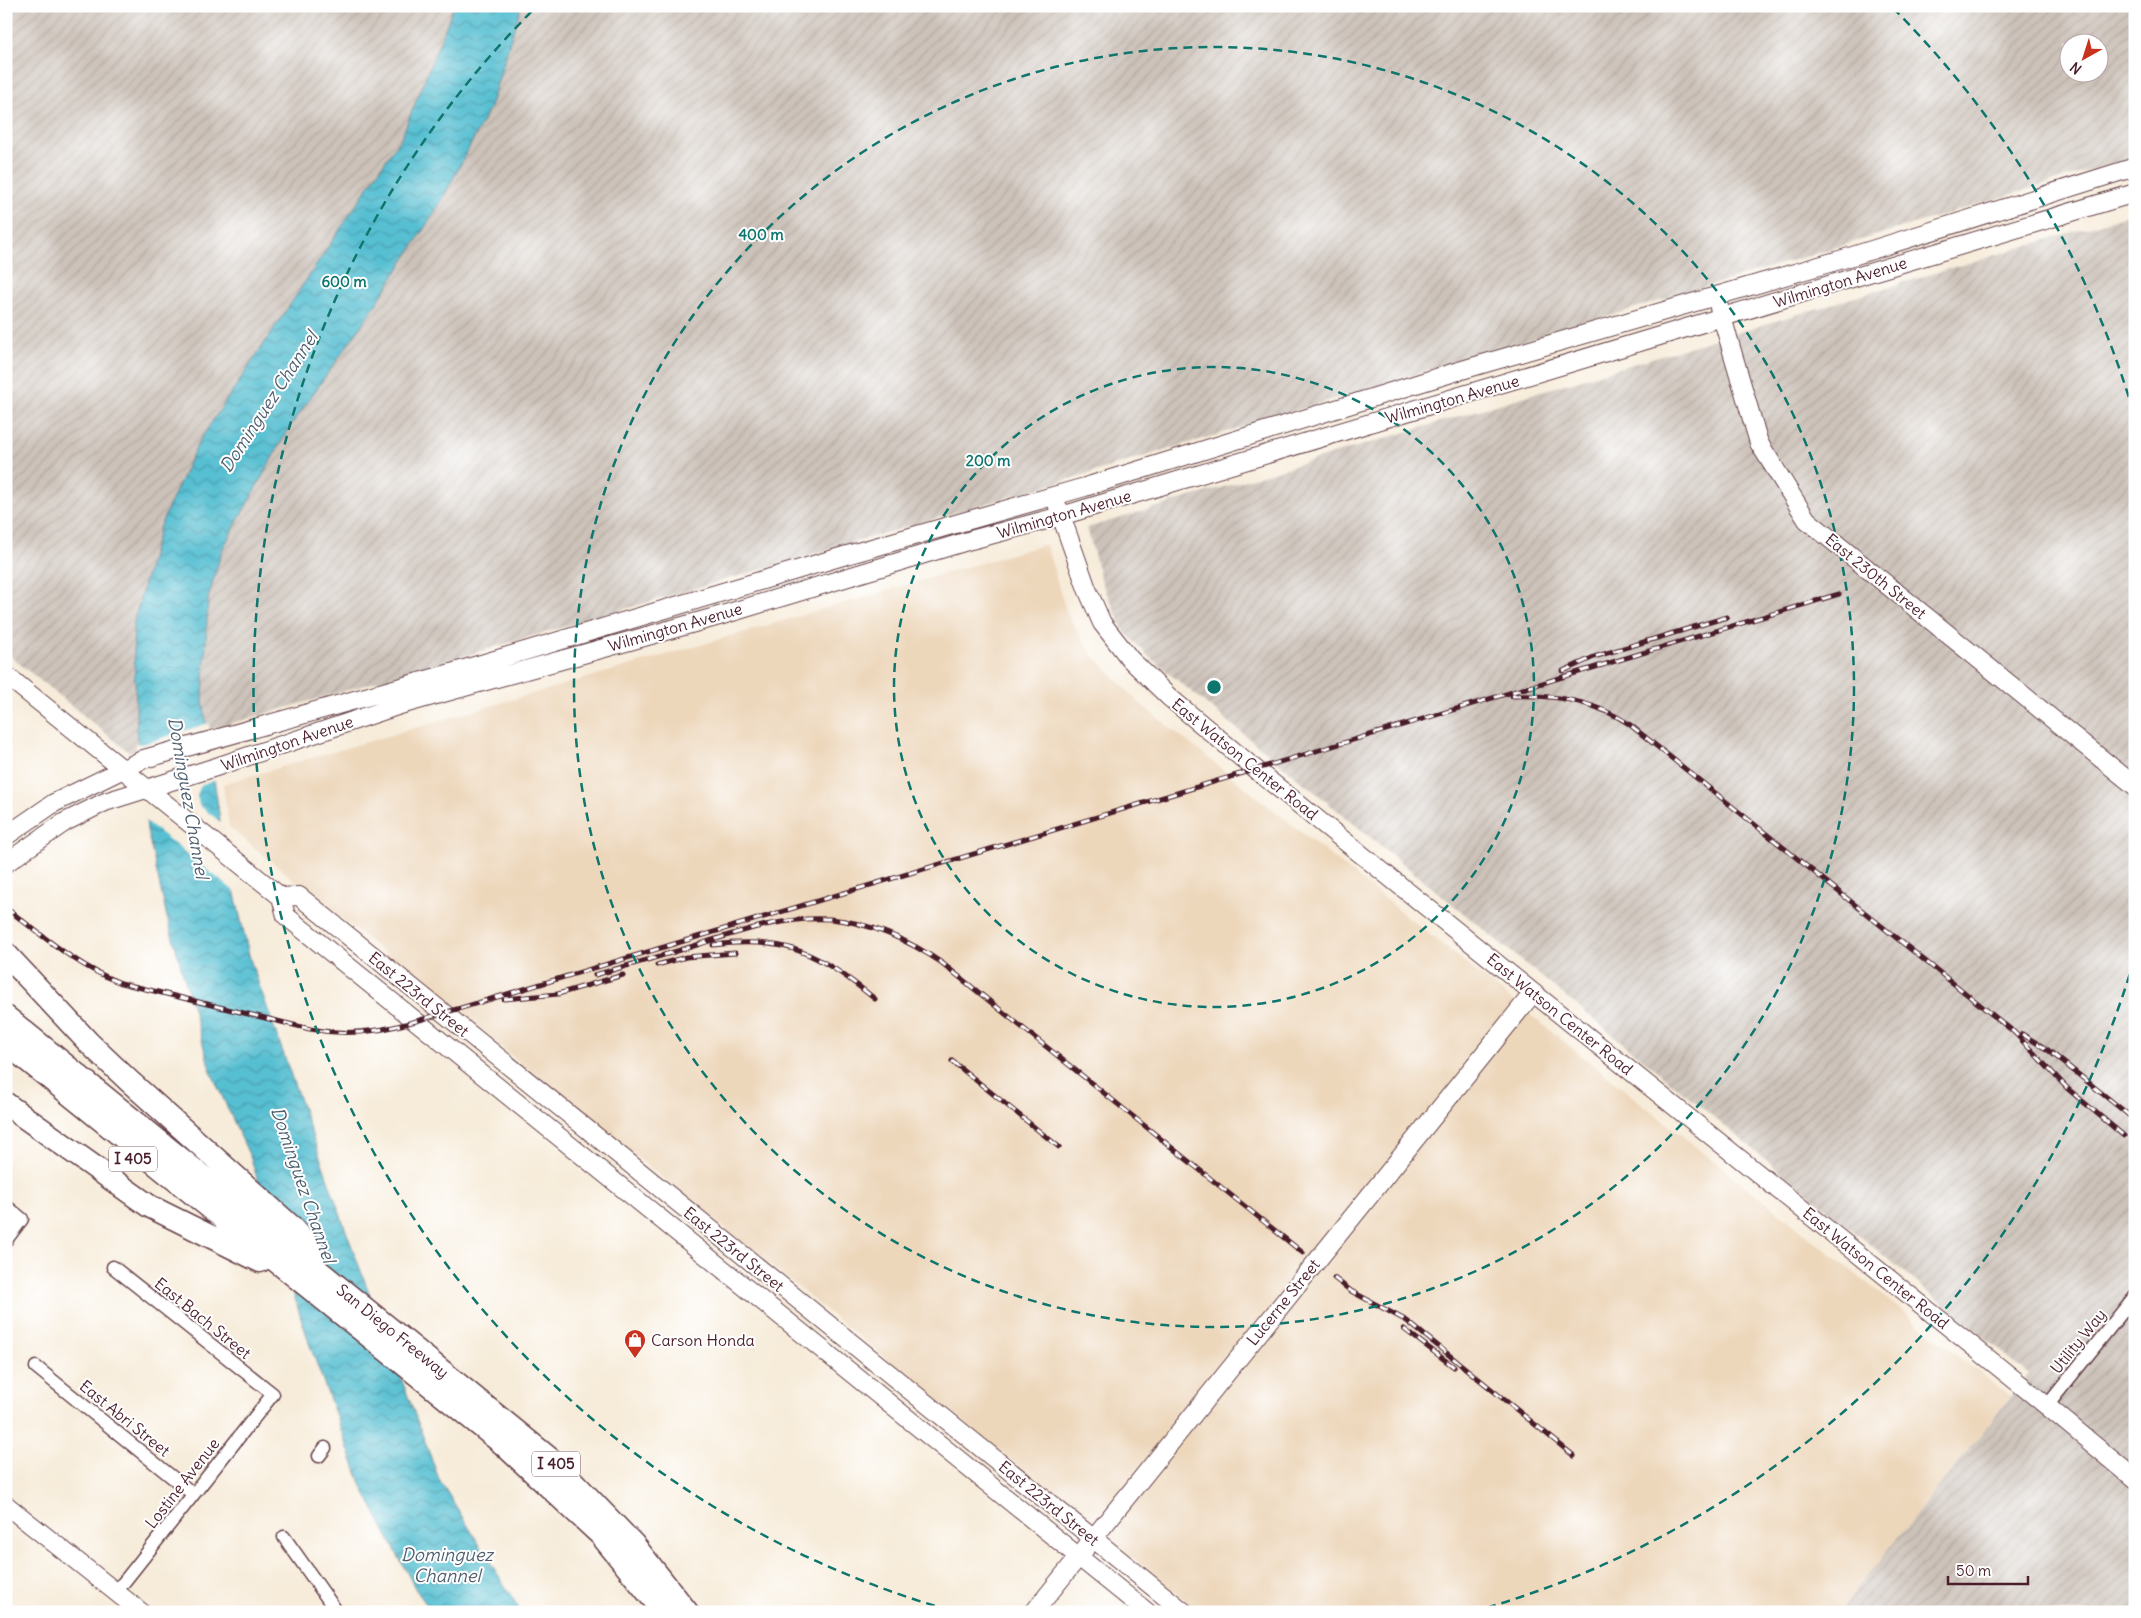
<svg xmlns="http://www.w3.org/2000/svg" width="2141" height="1618" font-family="Delius,sans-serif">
  <defs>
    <pattern id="industrial-furrows" width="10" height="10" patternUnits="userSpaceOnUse" patternTransform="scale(1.25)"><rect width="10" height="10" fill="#ccc2b9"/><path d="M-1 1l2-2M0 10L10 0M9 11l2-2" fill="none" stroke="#b1a69f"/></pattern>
    <pattern id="water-waves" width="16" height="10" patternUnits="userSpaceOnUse" patternTransform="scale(1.25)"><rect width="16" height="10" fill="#56bfd2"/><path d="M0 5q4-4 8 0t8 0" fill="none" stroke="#499bab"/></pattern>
  </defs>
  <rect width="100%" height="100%" fill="#fff"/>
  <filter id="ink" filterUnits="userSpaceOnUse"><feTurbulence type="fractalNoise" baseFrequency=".02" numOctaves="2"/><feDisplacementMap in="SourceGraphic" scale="10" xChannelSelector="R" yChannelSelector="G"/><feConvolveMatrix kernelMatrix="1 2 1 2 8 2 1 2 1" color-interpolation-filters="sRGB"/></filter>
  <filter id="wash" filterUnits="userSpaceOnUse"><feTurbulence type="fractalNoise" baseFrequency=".0096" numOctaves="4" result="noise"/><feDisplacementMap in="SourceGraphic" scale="20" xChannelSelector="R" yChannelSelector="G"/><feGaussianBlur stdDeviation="1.12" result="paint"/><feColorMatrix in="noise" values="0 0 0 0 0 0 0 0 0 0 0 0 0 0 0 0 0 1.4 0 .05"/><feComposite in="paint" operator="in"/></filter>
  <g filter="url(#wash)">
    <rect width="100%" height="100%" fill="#f7ecda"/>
    <path fill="#edd7bb" d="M1046,544L1067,614L1091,653L1139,703L2010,1397L1838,1612H1199L229,827L223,784Z"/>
    <path fill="url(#industrial-furrows)" fill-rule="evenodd" d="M6,6H2135V157L1040,488L286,708L129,752L6,653ZM2068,42H2098V72H2068Z
      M2135,213V1612H1838L2029,1374L1149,657L1124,631L1102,583L1087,528Z"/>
    <path fill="url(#water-waves)" stroke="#506f7e" d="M454,6H521L490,107L441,202L373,309L287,431L222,550L208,599L203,700L223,842L250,959L349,1239L439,1479L521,1612H432L416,1590L363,1489L309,1343L251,1159L211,1072L167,917L147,830L137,736L133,625L160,526L198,443L402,136Z"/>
    <path fill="#f7ecda" d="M209,723L217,780L207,782L200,787L197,795L199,805L223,824L238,894L143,819L135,743L143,744Z"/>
  </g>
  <g filter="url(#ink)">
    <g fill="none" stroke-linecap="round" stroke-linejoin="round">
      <g stroke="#643e45" stroke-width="15">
        <path id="street" d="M6,1206L22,1219L6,1240
          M113,1267L273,1394L116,1592
          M36,1367L193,1494
          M2047,1406L2135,1296
          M319,1456L325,1448
          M284,1537L337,1612"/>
      </g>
      <g stroke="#643e45" stroke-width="20">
        <path id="secondary" d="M1719,307L1759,443L1807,520L2135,786
          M1058,507L1087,589L1102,623L1130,659L1169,697L1255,769L2036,1397L2135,1479
          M6,675L281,897L286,916L1147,1612
          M6,836L54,803L144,759L448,674L840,557L1085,487L1455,372L1843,259L2135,167
          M6,863L65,822L105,802L216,767L400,705L719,616L971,540L1061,516L2135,193
          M281,897L299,896L1184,1612
          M6,1505L141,1612
          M1034,1612L1533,993"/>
      </g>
      <g stroke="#643e45" stroke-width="25">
        <path id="highway" d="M6,954L89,1043L128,1080L294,1229L316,1254
          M6,1017L555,1463L634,1545L687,1612
          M6,1043L503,1444L601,1535L664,1612
          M6,1104L149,1206L260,1261"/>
      </g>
      <use href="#street" stroke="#fff" stroke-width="12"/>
      <use href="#secondary" stroke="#fff" stroke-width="18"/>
      <use href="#highway" stroke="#fff" stroke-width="22"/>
      <g stroke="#4a1f2b" stroke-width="5">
        <path id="rail" d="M1563,671L1594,657L1727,617
          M1512,696C1553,694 1595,701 1629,724L2014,1032L2068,1089L2124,1136
          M6,908C43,936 78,967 121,983L310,1029C368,1040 407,1023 461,1008L1839,594
          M713,945C787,936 818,953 875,999
          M657,965L686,957L735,953
          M595,975C630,965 665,955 700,944C742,931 785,916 830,919C869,922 910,941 942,963L1303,1253
          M504,999L558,994L623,975
          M2022,1034L2048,1050L2135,1120
          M952,1061L1059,1147
          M1334,1278L1351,1291L1407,1321L1574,1456
          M1404,1329L1454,1367"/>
      </g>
      <use href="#rail" stroke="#fff" stroke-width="3" stroke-dasharray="9" stroke-linecap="butt"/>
    </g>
  </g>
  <g fill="none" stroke="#0f766e" stroke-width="2.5" stroke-dasharray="9 6">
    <circle cx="1214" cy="687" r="320"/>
    <circle cx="1214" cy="687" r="640"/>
    <path d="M2134 960A960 960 0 0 1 1479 1610M949 1610A960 960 0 0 1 535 8M1893 8A960 960 0 0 1 2134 414"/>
  </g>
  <defs>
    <g id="shop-pin" transform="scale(1.125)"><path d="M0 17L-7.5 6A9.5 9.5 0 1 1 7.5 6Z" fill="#c8321e" stroke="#fff"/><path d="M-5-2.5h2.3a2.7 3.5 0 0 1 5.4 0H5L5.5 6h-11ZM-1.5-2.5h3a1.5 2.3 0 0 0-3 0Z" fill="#fff"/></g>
  </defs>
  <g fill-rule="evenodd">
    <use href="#shop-pin" x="635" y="1340"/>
  </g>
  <g text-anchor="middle" stroke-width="4" stroke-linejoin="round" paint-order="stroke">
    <g fill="#fff" stroke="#80626b" stroke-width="1">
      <rect x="109" y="1146.5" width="48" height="25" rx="4"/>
      <rect x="532" y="1451.5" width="48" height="25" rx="4"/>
    </g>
    <g font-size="15" font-weight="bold" fill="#4a1f2b">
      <text x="133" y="1164">I 405</text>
      <text x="556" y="1469">I 405</text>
    </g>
    <g font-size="16" fill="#4a1f2b" stroke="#fff">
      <text transform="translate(1840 282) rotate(-17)" y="6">Wilmington Avenue</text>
      <text transform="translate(1452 399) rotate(-16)" y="6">Wilmington Avenue</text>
      <text transform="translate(1064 514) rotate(-16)" y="6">Wilmington Avenue</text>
      <text transform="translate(1876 576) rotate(39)" y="6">East 230th Street</text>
      <text transform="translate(675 627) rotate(-16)" y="6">Wilmington Avenue</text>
      <text transform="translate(287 743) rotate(-19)" y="6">Wilmington Avenue</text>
      <text transform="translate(1245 759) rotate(39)" y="6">East Watson Center Road</text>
      <text transform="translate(419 994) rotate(39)" y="6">East 223rd Street</text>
      <text transform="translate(1560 1014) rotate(39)" y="6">East Watson Center Road</text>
      <text transform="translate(734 1249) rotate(39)" y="6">East 223rd Street</text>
      <text transform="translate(1876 1268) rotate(39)" y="6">East Watson Center Road</text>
      <text transform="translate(1283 1302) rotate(-51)" y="6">Lucerne Street</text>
      <text transform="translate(203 1318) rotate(39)" y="6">East Bach Street</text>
      <text transform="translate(393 1331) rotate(39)" y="6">San Diego Freeway</text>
      <text transform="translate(2078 1341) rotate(-51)" y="6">Utility Way</text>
      <text transform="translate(125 1418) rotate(39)" y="6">East Abri Street</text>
      <text transform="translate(182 1483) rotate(-52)" y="6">Lostine Avenue</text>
      <text transform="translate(1049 1503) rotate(39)" y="6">East 223rd Street</text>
    </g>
    <g font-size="16" fill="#4a1f2b" stroke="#fff" text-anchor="start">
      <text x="651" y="1346">Carson Honda</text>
    </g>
    <g font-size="18" font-style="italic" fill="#4f5f6e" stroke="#fff">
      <text transform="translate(269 402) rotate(-57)" y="6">Dominguez Channel</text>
      <text transform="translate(188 798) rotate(80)" y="6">Dominguez Channel</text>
      <text transform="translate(303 1185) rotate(71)" y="6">Dominguez Channel</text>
      <text x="447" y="1561">Dominguez<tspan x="447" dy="21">Channel</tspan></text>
    </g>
  </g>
  <circle cx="1214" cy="687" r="8" fill="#0f766e" stroke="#fff" stroke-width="2.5"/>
  <g font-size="15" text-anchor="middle" font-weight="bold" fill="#0f766e" stroke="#fff" stroke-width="4" stroke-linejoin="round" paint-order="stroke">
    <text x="761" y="240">400 m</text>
    <text x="344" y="287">600 m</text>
    <text x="988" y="466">200 m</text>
  </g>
  <rect width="2141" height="1618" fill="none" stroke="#fff" stroke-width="25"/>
  <g transform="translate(2084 58) rotate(219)"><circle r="24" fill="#ffffff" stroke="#b7a5aa"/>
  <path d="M0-4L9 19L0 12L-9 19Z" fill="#c8321e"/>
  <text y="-8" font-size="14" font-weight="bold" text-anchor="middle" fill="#4a1f2b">N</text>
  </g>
  <path d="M1948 1576v8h80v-8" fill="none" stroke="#4a1f2b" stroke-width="2.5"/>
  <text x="1956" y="1576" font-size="15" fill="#4a1f2b" stroke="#ffffff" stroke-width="4" paint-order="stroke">50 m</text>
</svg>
